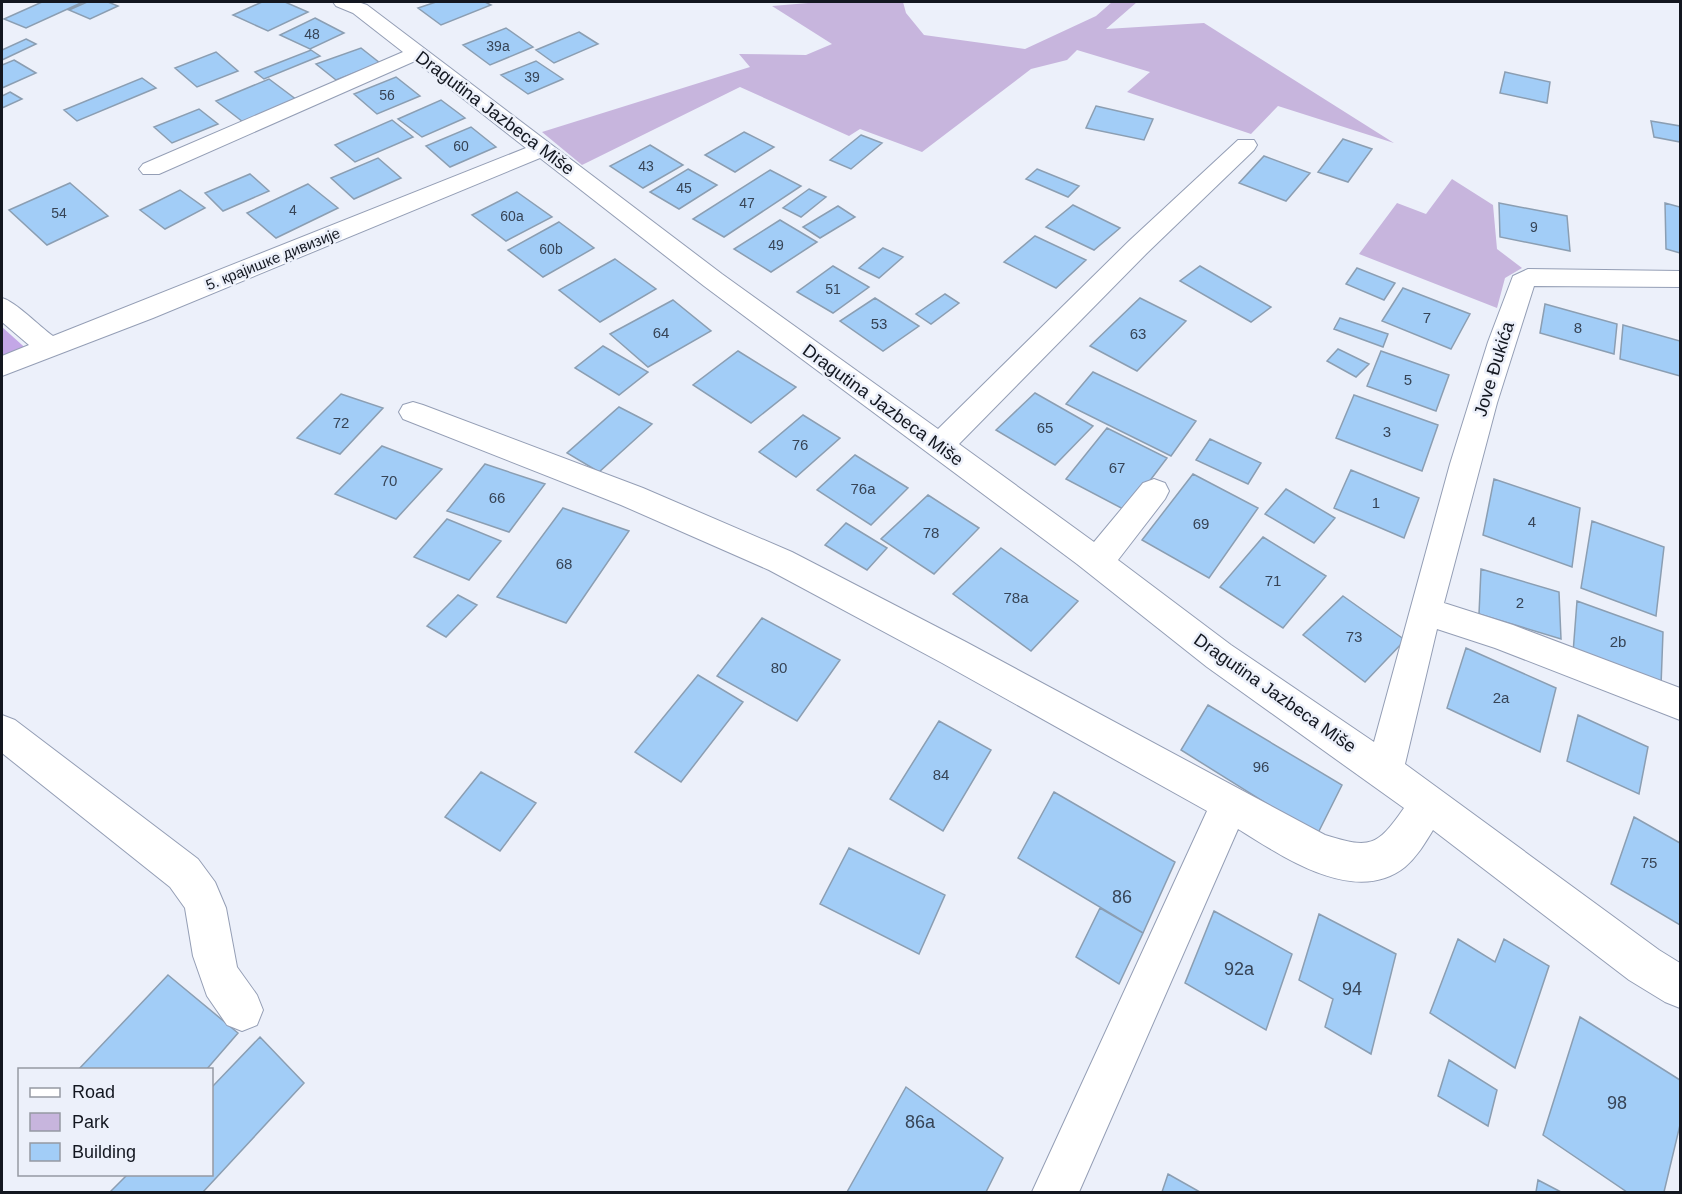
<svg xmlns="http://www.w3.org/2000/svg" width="1682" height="1194" font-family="Arial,sans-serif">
  <rect width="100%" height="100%" fill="#ecf0fa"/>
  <path fill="#c7b5dd" d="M820,2H903L906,13L924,35L1025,49L1096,16L1112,2H1137L1106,29L1204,23L1394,143L1278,106L1251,134L1127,92L1150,72L1077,50L1067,60L1031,69L922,152L860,129L849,136L740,87L582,165L542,132L750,67L739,54L806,55L832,44L772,6Z
    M1452,179L1493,205L1497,249L1522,268L1505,278L1497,308L1359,254L1397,203L1426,214Z"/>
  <path fill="#c3a7e6" d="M2,327L31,353L2,363Z"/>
  <path fill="#a2cdf7" stroke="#8b9eb2" stroke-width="1.5" d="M42,2H83L26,28L4,19Z
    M87,2H108L118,6L90,19L69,10Z
    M262,2H285L308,12L268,31L233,15Z
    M436,2H485L491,5L441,25L418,8Z
    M315,18L344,33L310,49L280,35Z
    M506,28L533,47L490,65L463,45Z
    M579,32L598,44L554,63L536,50Z
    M26,39L36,44L2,60V50Z
    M361,48L380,63L336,80L316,64Z
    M311,50L320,56L264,79L255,72Z
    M216,52L238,71L197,87L175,68Z
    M14,60L36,73L2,88V65Z
    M536,61L563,79L528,94L501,75Z
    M1505,72L1550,82L1547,103L1500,93Z
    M396,77L420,96L377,114L354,94Z
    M142,78L156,88L77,121L64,110Z
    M269,79L297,100L243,122L216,101Z
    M10,92L22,99L2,108V96Z
    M441,100L465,118L422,137L398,119Z
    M1096,106L1153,119L1144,140L1086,128Z
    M199,109L218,124L172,143L154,127Z
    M392,120L413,137L355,162L335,145Z
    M1651,121L1680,126V142L1654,137Z
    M471,127L496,147L450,167L426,146Z
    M744,132L774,147L735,172L705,155Z
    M861,135L882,143L851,169L830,160Z
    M1343,139L1372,149L1348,182L1318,172Z
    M650,145L683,165L643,188L610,166Z
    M1264,156L1310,173L1286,201L1239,183Z
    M378,158L401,178L354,199L331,178Z
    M688,169L717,185L679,209L650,192Z
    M1037,169L1079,186L1068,197L1026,179Z
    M770,170L801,186L724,237L693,219Z
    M250,174L269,191L223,211L205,193Z
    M70,183L108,216L47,245L9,210Z
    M308,184L338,208L276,238L247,213Z
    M809,189L826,197L801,217L783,208Z
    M180,190L205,208L165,229L140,210Z
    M517,192L552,217L506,241L472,215Z
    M1499,203L1567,216L1570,251L1500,237Z
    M1665,203L1680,207V253L1666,249Z
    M1073,205L1120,228L1094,250L1046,227Z
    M838,206L855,217L820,238L803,227Z
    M780,220L817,242L771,272L734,249Z
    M559,222L594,248L543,277L508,250Z
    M1035,236L1086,260L1056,288L1004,262Z
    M883,248L903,257L879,278L859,268Z
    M615,259L656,289L600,322L559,290Z
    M833,266L869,287L833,313L797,292Z
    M1200,266L1271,307L1251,322L1180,281Z
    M1357,268L1395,283L1384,300L1346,284Z
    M1403,288L1470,314L1451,349L1382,321Z
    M945,294L959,303L931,324L916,314Z
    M875,298L919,326L883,351L840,321Z
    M1140,298L1186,321L1137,371L1090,346Z
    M673,300L711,331L648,367L610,334Z
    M1545,304L1617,324L1614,354L1540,333Z
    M1340,318L1388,334L1383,347L1334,329Z
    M1623,325L1680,341V376L1620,359Z
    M603,346L648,372L619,395L575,368Z
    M1338,349L1369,364L1356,377L1327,361Z
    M738,351L796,387L751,423L693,385Z
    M1381,351L1449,375L1436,411L1367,386Z
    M1093,372L1196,421L1171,456L1066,404Z
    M1035,393L1093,426L1055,465L996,430Z
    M341,394L383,408L340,454L297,438Z
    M1354,395L1438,425L1422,471L1336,438Z
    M619,407L652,424L599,472L567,453Z
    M803,415L840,438L796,477L759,452Z
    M1107,428L1167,458L1127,511L1066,479Z
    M1210,439L1261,463L1248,484L1196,460Z
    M382,446L442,469L396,519L335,494Z
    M855,455L908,488L871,525L817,490Z
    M485,464L545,484L509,532L447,511Z
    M1351,470L1419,498L1404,538L1334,508Z
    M1193,474L1258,508L1209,578L1142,540Z
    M1494,479L1580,508L1572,567L1483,535Z
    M1286,489L1335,518L1314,543L1265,514Z
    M928,495L979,528L934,574L881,539Z
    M563,508L629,531L566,623L497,597Z
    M447,519L501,541L469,580L414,557Z
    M1592,521L1664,547L1656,616L1581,588Z
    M846,523L887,548L867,570L825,545Z
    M1263,537L1326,576L1283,628L1220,587Z
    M1001,548L1078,601L1031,651L953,594Z
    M1481,569L1559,592L1561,639L1479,614Z
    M458,595L477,605L446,637L427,626Z
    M1343,596L1405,640L1365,682L1303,635Z
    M1577,601L1663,632L1661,686L1573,653Z
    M762,618L840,660L797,721L717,676Z
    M1466,648L1556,688L1540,752L1447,708Z
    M698,675L743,702L681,782L635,752Z
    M1208,705L1342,785L1317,835L1181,750Z
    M1578,715L1648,747L1639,794L1567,761Z
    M939,721L991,750L943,831L890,799Z
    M481,772L536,803L500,851L445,817Z
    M1054,792L1175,862L1143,933L1018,858Z
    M1634,817L1680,843V925L1611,884Z
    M849,848L945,895L919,954L820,904Z
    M1100,908L1143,933L1119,984L1076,957Z
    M1214,911L1292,954L1266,1030L1185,983Z
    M1319,914L1396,954L1371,1054L1325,1027L1333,999L1299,980Z
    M1458,939L1495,962L1504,939L1549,966L1515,1068L1430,1013Z
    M168,975L238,1033L206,1070H78Z
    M1580,1017L1680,1080V1125L1664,1192H1627L1543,1135Z
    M260,1037L304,1083L203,1192H110L128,1174H212V1087Z
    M1449,1060L1497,1090L1488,1126L1438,1096Z
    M906,1087L1003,1158L986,1192H847Z
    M1168,1174L1200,1192H1162Z
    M1538,1180L1561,1192H1536Z"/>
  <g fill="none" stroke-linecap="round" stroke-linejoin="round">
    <g stroke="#949eb5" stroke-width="2">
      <path id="minor" d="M333,2H358L367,5L722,274L938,429L1129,241L1238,140H1254L1257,145L1254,150L1147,253L959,444L1094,542L1143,483L1154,479L1165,483L1169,491L1165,499L1118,560L1231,645L1374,742L1450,464L1488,342L1513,276L1528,269L1680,271V287L1534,286L1497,403L1444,603L1513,625L1680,688V720L1495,648L1437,629L1405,764L1659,950L1680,963V1008L1665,1002L1629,980L1433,830C1425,843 1417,857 1405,867C1355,907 1282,856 1238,829L1079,1192H1032L1207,811L942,663L769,570L621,505L403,419L399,412L403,405L413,402L423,405L643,488L792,552L966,642L1325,835C1370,849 1377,847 1404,808L1207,667L1077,564L704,286L540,158L153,318L2,376V356L29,345L2,322V298C16,302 39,326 53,336L526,148L415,61L159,174H143L139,169L143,164L403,52L353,13L336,6Z
        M2,715L15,720L198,859L215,882L226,908L237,967L257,995L263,1010L257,1025L242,1031L227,1025L207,996L193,956L185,908L170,887L2,753Z"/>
    </g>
    <use href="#minor" fill="#fff" fill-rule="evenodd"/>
  </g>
  <g text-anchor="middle" stroke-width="5" stroke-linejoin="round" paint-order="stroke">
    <g font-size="14" fill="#374456">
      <text x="312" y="39">48</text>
      <text x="498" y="51">39a</text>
      <text x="532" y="82">39</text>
      <text x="387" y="100">56</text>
      <text x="461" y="151">60</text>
      <text x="646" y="171">43</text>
      <text x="684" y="193">45</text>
      <text x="747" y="208">47</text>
      <text x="293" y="215">4</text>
      <text x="59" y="218">54</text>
      <text x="512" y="221">60a</text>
      <text x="1534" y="232">9</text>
      <text x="776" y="250">49</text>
      <text x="551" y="254">60b</text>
      <text x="833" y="294">51</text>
    </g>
    <g font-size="15" fill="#131720" stroke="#ecf0fa">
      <text transform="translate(273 259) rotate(-22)" y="5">5. крајишке дивизије</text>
    </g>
    <g font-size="15" fill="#374456">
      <text x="1427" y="323">7</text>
      <text x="879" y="329">53</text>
      <text x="1578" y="333">8</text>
      <text x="661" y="338">64</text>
      <text x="1138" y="339">63</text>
      <text x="1408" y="385">5</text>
      <text x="341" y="428">72</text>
      <text x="1045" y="433">65</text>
      <text x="1387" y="437">3</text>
      <text x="800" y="450">76</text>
      <text x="1117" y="473">67</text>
      <text x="389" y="486">70</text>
      <text x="863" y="494">76a</text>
      <text x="497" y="503">66</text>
      <text x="1376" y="508">1</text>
      <text x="1532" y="527">4</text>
      <text x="1201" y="529">69</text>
      <text x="931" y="538">78</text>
      <text x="564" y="569">68</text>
      <text x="1273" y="586">71</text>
      <text x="1016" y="603">78a</text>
      <text x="1520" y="608">2</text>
      <text x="1354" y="642">73</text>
      <text x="1618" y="647">2b</text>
      <text x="779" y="673">80</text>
      <text x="1501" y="703">2a</text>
      <text x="1261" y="772">96</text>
      <text x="941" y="780">84</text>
      <text x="1649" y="868">75</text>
    </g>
    <g font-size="18" fill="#131720" stroke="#ecf0fa">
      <text transform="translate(495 113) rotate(37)" y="6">Dragutina Jazbeca Miše</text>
      <text transform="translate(1494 369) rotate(-73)" y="6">Jove Đukića</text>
      <text transform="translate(883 405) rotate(36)" y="6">Dragutina Jazbeca Miše</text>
      <text transform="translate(1275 693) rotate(35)" y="6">Dragutina Jazbeca Miše</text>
    </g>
    <g font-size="18" fill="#374456">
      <text x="1122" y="903">86</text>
      <text x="1239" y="975">92a</text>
      <text x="1352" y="995">94</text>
      <text x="1617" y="1109">98</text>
      <text x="920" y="1128">86a</text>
    </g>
  </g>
  <rect width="1682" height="1194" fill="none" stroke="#131720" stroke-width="6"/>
  <rect x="18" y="1068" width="195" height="108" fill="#ecf0fa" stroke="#9599a3" stroke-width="1.5"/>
  <rect x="30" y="1088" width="30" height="9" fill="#ffffff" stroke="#9599a3" stroke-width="1.5"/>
  <text x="72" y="1098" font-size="18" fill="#131720">Road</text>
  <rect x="30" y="1113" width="30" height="18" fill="#c7b5dd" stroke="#9599a3" stroke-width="1.5"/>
  <text x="72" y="1128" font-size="18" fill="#131720">Park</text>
  <rect x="30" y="1143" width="30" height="18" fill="#a2cdf7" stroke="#9599a3" stroke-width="1.5"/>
  <text x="72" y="1158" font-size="18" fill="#131720">Building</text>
</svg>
